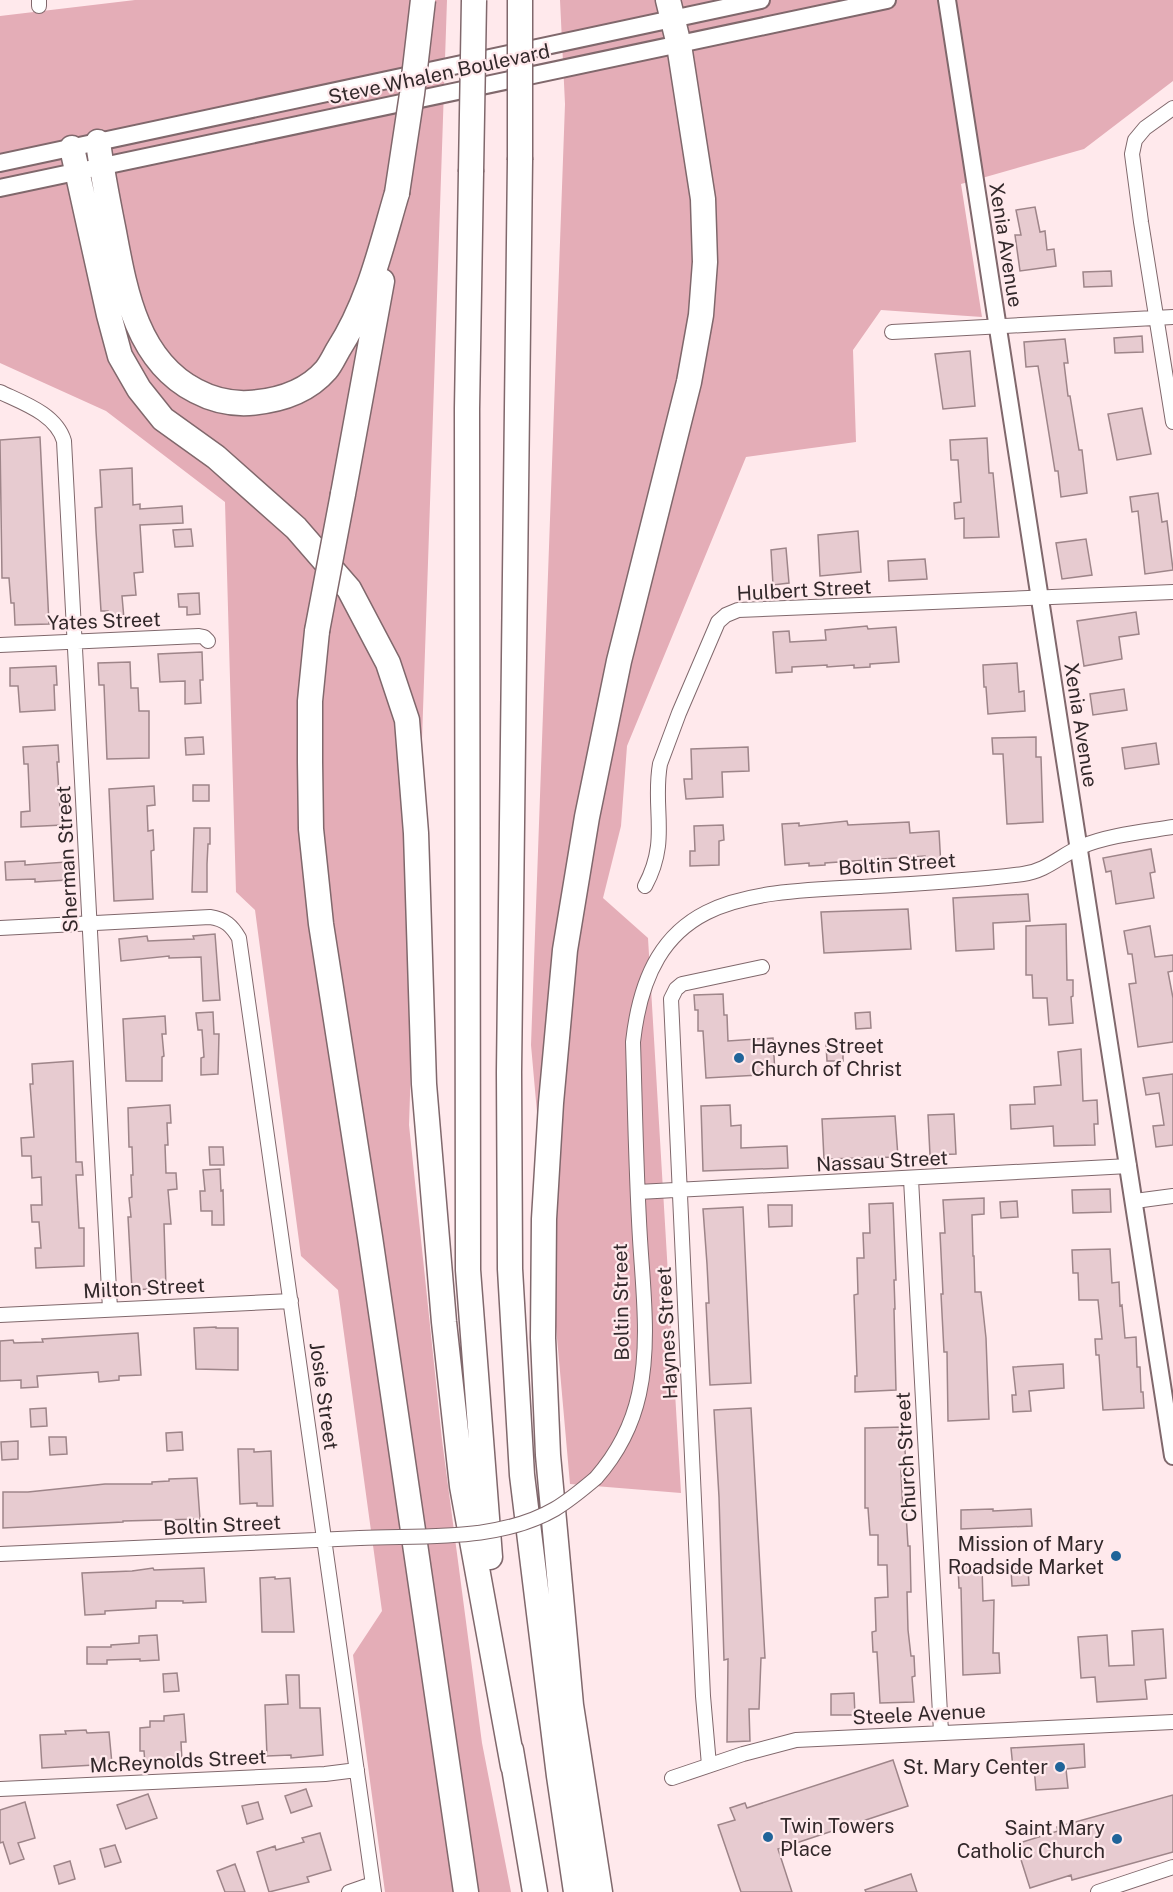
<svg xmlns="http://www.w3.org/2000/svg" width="1173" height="1892" font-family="'Public Sans',sans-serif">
  <rect width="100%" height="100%" fill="#ffe9ec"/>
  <path fill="#e4adb7" d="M135,0H447L409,1125L442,1440L482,1743L511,1892H385L353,1655L382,1611L338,1290L301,1256L255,910L236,892L225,502L106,411L0,363V16Z
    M560,0H1173V81L1084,149L961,184L982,317L881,310L853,350L856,442L746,457L627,746L621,826L603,898L648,938L681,1493L570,1484L531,1045L565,104Z"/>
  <path fill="#e7cbd0" stroke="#9e8589" stroke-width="1.5" d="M1035,207L1040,232L1045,231L1047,250L1054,249L1056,266L1020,271L1015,235H1021L1016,210Z
    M1111,271L1112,286L1084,287L1083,272Z
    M1142,336L1143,352L1115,353L1114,338Z
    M1065,339L1068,363H1064L1068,396H1070L1079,450H1082L1087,493L1061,497L1058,471H1055L1038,366L1026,367L1024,342Z
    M970,351L975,406L943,409L935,354Z
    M1142,408L1151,454L1117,460L1108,414Z
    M40,437L49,624L15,625L14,603H11L9,578H2L0,440Z
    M987,438L989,473H993L999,537L964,538V518L955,519L954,503L961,502L958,460H951L950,440Z
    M132,468L133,505L140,504V509L182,506L183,523L140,525L143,572L134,573L136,595L122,596L124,619L109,620L108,611H101L96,531L95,508L102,507L100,470Z
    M1158,493L1162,522L1167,521L1173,570L1145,574L1138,511L1132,512L1130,497Z
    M191,529L193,546L175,547L173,530Z
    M858,531L861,572L820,576L818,535Z
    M1086,539L1092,575L1062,579L1056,543Z
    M786,548L789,583L773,585L771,550Z
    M925,559L927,579L889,581L888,561Z
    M199,593L200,614L187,615V607H179L178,594Z
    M1136,612L1139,634L1119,637L1122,659L1084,666L1077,621Z
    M867,626L868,629L896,627L899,662L870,664V667L854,668V665L827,667V665L792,667V672L776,673L773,632L789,631L790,642L826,640L825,630Z
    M202,652L203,680H200L201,703L185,704V681L160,682L158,654Z
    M130,662L131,688H138L139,711H149V758L107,759L104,685H99L98,663Z
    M1017,663L1019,692L1024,691L1025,711L988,714L986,687H984L983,665Z
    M56,666L57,685H54L55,710L20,712L18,686H10V668Z
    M1124,689L1127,710L1093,715L1090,694Z
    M203,737L204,754L186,755L185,738Z
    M1036,737V757H1041L1043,822L1007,824L1003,754H993L992,738Z
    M1156,743L1159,764L1125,769L1122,748Z
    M58,745L59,762H57L60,809H62L63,825L21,827V812L30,811L28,764H24L23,747Z
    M748,747L749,771L722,772L723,797L686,799L684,779H692L691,749Z
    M193,785H209V801H193Z
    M154,786L155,805L147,806L148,831L153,830L154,850L151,851L153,899L114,901L109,789Z
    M847,821L848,825L909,822L910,833L939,831L941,867L926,868L925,856L825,863V865L809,866V863L785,865L782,824L799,823V826Z
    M723,825L724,840L719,841V865L690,866V851H695L694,826Z
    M194,828H210V844H208L207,864V892H192Z
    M1151,849L1155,872L1150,873L1154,898L1116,904L1111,871L1106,872L1103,858Z
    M25,861V865L66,862L67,880L35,882V879L6,880L5,862Z
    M1028,894L1030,921L993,923L994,949L956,951L953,898Z
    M908,909L911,949L824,953L821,912Z
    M1066,924L1067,980H1073V996L1071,997L1073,1023L1049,1025L1047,998H1033L1032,975H1026V926Z
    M1150,926L1155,957L1173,955V971L1168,972L1173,998V1042L1138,1047L1129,984L1136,983L1132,954H1128L1124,931Z
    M215,934L220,1000L203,1001L201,957L169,958V956L121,961L119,939L147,936L148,941L194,939L193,936Z
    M723,994L724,1015H727L728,1041L773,1038L775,1074L706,1078L703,1031H698V1010H695L694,995Z
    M213,1012L214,1034H219L218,1074L201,1075V1058L204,1057L202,1030H198L196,1013Z
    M870,1012L871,1028L856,1029L855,1013Z
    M165,1016L166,1034H162L164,1056L162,1057V1081H126L123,1019Z
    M843,1044V1061H827L826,1045Z
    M1081,1049L1083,1101L1097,1100L1098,1124H1094L1095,1145L1054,1146L1053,1126L1011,1129L1010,1105L1035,1104L1034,1087L1061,1085L1058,1052Z
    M73,1061L76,1162H82L83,1175H76L79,1228H84V1266L36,1268L35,1248H41L39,1222H32L31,1205H42L41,1177L32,1178L31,1156H22L21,1138L34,1137L30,1084H33L32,1064Z
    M1173,1074V1145L1156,1147L1153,1126L1164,1125L1159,1093L1146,1095L1143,1078Z
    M170,1105L171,1123H167L168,1145H165L166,1173H176L177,1189L168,1190L171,1224H164L166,1288L132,1290L128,1217H131L129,1198L132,1197L131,1175H133L132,1147H129L128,1108Z
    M730,1105L731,1126L741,1125V1148L787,1146L788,1168L703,1171L701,1106Z
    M954,1114L956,1154L930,1155L928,1115Z
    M895,1116L898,1157L824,1159L822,1119Z
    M209,1147H223L224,1165H210Z
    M220,1169L221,1191L223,1190L224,1225H212V1211H201L200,1191H205L203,1170Z
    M1110,1189L1111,1212L1073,1213L1072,1190Z
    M984,1198V1214L972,1215L973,1256H974L975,1292H981L986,1338L989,1419L948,1421L947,1352H944L941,1294H943L940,1233H945L943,1200Z
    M1017,1201L1018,1217L1001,1218L1000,1202Z
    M893,1203L896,1280H894L895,1309H894L896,1390L855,1392V1376H857L854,1295L858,1294L857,1258H864L863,1233H870L869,1204Z
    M768,1205H792V1226L769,1227Z
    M743,1207L751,1383L710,1385L706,1303H709L707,1264L703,1209Z
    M1110,1249L1112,1283L1119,1282L1120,1306L1122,1305L1125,1338L1136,1337L1137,1367H1140L1141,1392H1143L1144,1408L1103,1410L1099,1355H1096L1095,1339H1102L1098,1300H1079L1078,1273H1073L1072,1250Z
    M216,1327V1328H238V1370L196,1369L194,1328Z
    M138,1333L141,1375L119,1376V1380L99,1382L98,1372L37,1376L38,1387L21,1388V1380L0,1381V1341L13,1340L14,1343L43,1342L42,1339Z
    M1063,1364L1064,1388L1029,1391L1031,1411L1013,1412L1012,1395H1016L1013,1367Z
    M46,1408L47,1426L31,1427L30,1409Z
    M751,1408L765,1658H761L759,1709H749L750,1741L727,1742L728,1659L724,1660L719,1497L714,1410Z
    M904,1427L906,1471H901L903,1513H906L908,1546H910L911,1592H907L908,1630L911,1656H914L915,1676L912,1677L914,1702L880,1703L877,1652H873L872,1632L876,1631L875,1598L888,1597L887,1565H878V1535H870L868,1508H865V1428Z
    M182,1432L183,1450L167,1451L166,1433Z
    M49,1437H66L67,1454L50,1455Z
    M18,1441V1459L2,1460L1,1442Z
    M238,1449H254V1452L271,1451L273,1506H257V1503L240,1504Z
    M197,1478L200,1519L123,1521V1522L3,1528V1492H28L105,1484H152V1482L169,1481V1479Z
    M993,1509V1511L1031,1509L1032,1526L961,1529V1510Z
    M982,1566L983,1601L994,1600L993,1653H999L1000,1673L963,1675L961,1588H959L958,1567Z
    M153,1568L154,1570L204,1568L206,1602L183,1603V1601H156V1608L105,1611V1614L85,1615L82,1573L132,1571Z
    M1028,1568L1029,1585L1012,1586L1011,1569Z
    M275,1577V1579L290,1578L294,1632H262L260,1578Z
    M1163,1629L1166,1678L1145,1680L1147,1699L1097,1702L1095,1677L1081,1678L1078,1637L1107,1635L1109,1666L1134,1665L1132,1631Z
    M157,1635L159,1660L140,1661V1659L107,1660V1664H87V1647H111V1645L139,1643V1636Z
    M177,1673L179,1691L164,1692L163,1674Z
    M286,1675H299L300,1708H320L323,1755L291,1758V1755L267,1756L265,1705L288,1704Z
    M854,1693L855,1715H831V1694Z
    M184,1714L186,1742H181L182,1761L145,1763L144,1751H140V1728L150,1727V1721H164V1716Z
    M86,1730L87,1733L109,1732L112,1764L42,1768L40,1735L66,1734L65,1731Z
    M1084,1744L1085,1767L1066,1769L1068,1788L1036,1790L1034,1767L1013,1768L1011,1748Z
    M893,1760L908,1806L778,1849L792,1892H741L718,1825L735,1820L730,1808L745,1803L747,1808Z
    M306,1789L312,1806L291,1813L285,1796Z
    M148,1794L157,1818L126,1829L117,1805Z
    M1173,1795V1852L1072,1880L1071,1875L1030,1888L1016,1844L1058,1831L1057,1827Z
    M25,1802L35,1838L18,1843L24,1859L10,1864L3,1842L0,1843V1810Z
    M258,1802L263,1819L247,1824L242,1806Z
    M320,1833L331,1870L307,1877L309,1882L269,1892L257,1852L275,1846L276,1850L304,1842L302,1838Z
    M115,1845L121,1862L105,1867L100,1849Z
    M70,1861L75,1879L59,1884L54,1866Z
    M235,1864L245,1892H225L217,1871Z
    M911,1874L917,1892H866L865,1890Z"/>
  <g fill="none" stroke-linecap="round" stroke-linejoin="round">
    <g stroke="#80686c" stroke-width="16">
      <path id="minor" d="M39,0V6
        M1173,108L1145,128L1135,140L1132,154L1141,222L1173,422
        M892,332L1173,317
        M0,392C23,403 56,414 64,441L110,1309
        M0,645L199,636L204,637L208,641
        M645,886C670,840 652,809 660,764L679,713L718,622L726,615L738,610L1173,592
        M0,928L210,917C225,919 232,926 239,938L374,1892
        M911,1179L941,1732
        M638,1192L1129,1166
        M1135,1201L1173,1196
        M0,1315L291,1301
        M596,1478C617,1454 632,1426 639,1394C650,1344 643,1289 640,1239C636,1173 635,1107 633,1042C649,897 738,893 860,887C914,884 969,881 1023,874C1046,871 1060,856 1080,847C1109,835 1142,832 1173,827
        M0,1554L360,1538
        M709,1765L703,1696L671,999L676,989L682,984L762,967
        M672,1778L743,1754L796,1740L1173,1722
        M0,1789L325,1774L357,1770
        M349,1892L372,1884
        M1098,1892L1173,1867"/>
    </g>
    <g stroke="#80686c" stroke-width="20">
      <path id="tertiary" d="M947,0L1173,1456
        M0,163L761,0
        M0,188L887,0"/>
    </g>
    <g stroke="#80686c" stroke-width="27">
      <path id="motorway" d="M98,142C102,172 108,202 114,232C125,291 137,361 196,391C213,400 230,404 249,403C278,401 306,393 326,370C331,364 334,357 338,350C369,302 381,247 397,193
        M72,148L109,315L120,356L139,389L163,419L216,457L296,528L349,589L388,663L407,720L416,833L424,1084L444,1322L462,1486L513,1766
        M520,160L509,1072L510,1269L522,1475L559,1776L576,1892
        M471,172L467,409L468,1270L490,1557
        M343,494L382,281
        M317,631L310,701V762L311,829L321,924L370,1237L466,1892
        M511,1750L535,1892
        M600,1892L571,1705L548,1455L543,1338L544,1219L551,1103L565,950L587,817L619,661L689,382L701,315L705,262L703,199L679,45L668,0"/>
    </g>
    <use href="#minor" stroke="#fff" stroke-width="14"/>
    <use href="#tertiary" stroke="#fff" stroke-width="16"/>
    <use href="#motorway" stroke="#fff" stroke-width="24"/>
    <g stroke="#80686c" stroke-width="16" stroke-linecap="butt">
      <path id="minor-bridge" d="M360,1538C424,1535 498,1542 555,1509C570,1500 583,1489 596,1478"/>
    </g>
    <g stroke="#80686c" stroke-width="27" stroke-linecap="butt">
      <path id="motorway-bridge" d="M520,0V160
        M471,172L474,0
        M397,193L412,94L423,0
        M317,631L343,494"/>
    </g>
    <use href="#minor-bridge" stroke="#fff" stroke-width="14"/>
    <use href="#motorway-bridge" stroke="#fff" stroke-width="24"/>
  </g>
  <g fill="#206499" stroke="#ffe9ec" stroke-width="2">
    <circle cx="739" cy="1058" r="6"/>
    <circle cx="1116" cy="1556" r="6"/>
    <circle cx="1060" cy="1767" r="6"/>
    <circle cx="768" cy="1837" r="6"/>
    <circle cx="1117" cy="1839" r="6"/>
  </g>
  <g text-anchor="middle" stroke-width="4.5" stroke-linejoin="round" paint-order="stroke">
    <g font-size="20" fill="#32282a" stroke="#ffe9ec">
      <text transform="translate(439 74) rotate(-12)" y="7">Steve Whalen Boulevard</text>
      <text transform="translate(1006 245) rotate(81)" y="7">Xenia Avenue</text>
      <text transform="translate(804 590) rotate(-3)" y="7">Hulbert Street</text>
      <text transform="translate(104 621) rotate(-2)" y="7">Yates Street</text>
      <text transform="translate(1081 725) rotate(81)" y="7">Xenia Avenue</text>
      <text transform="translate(67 859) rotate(-93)" y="7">Sherman Street</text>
      <text transform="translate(897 864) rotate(-4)" y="7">Boltin Street</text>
      <text transform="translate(882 1161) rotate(-3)" y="7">Nassau Street</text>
      <text transform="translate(144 1288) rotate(-3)" y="7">Milton Street</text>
      <text transform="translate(621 1302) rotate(-91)" y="7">Boltin Street</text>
      <text transform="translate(667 1333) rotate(-93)" y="7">Haynes Street</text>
      <text transform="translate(324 1396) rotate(82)" y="7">Josie Street</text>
      <text transform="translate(906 1457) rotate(-93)" y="7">Church Street</text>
      <text transform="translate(222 1525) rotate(-3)" y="7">Boltin Street</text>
      <text transform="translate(919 1714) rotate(-3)" y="7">Steele Avenue</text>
      <text transform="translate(178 1761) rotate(-3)" y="7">McReynolds Street</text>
    </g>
    <g font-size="20" fill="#32282a" stroke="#ffe9ec" text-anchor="end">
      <text x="751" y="1053" text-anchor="start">Haynes Street<tspan x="751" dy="23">Church of Christ</tspan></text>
      <text x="1104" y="1551">Mission of Mary<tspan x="1104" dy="23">Roadside Market</tspan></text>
      <text x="1048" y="1774">St. Mary Center</text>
      <text x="780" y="1833" text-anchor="start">Twin Towers<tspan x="780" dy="23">Place</tspan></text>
      <text x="1105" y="1835">Saint Mary<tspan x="1105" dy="23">Catholic Church</tspan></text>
    </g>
  </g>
</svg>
